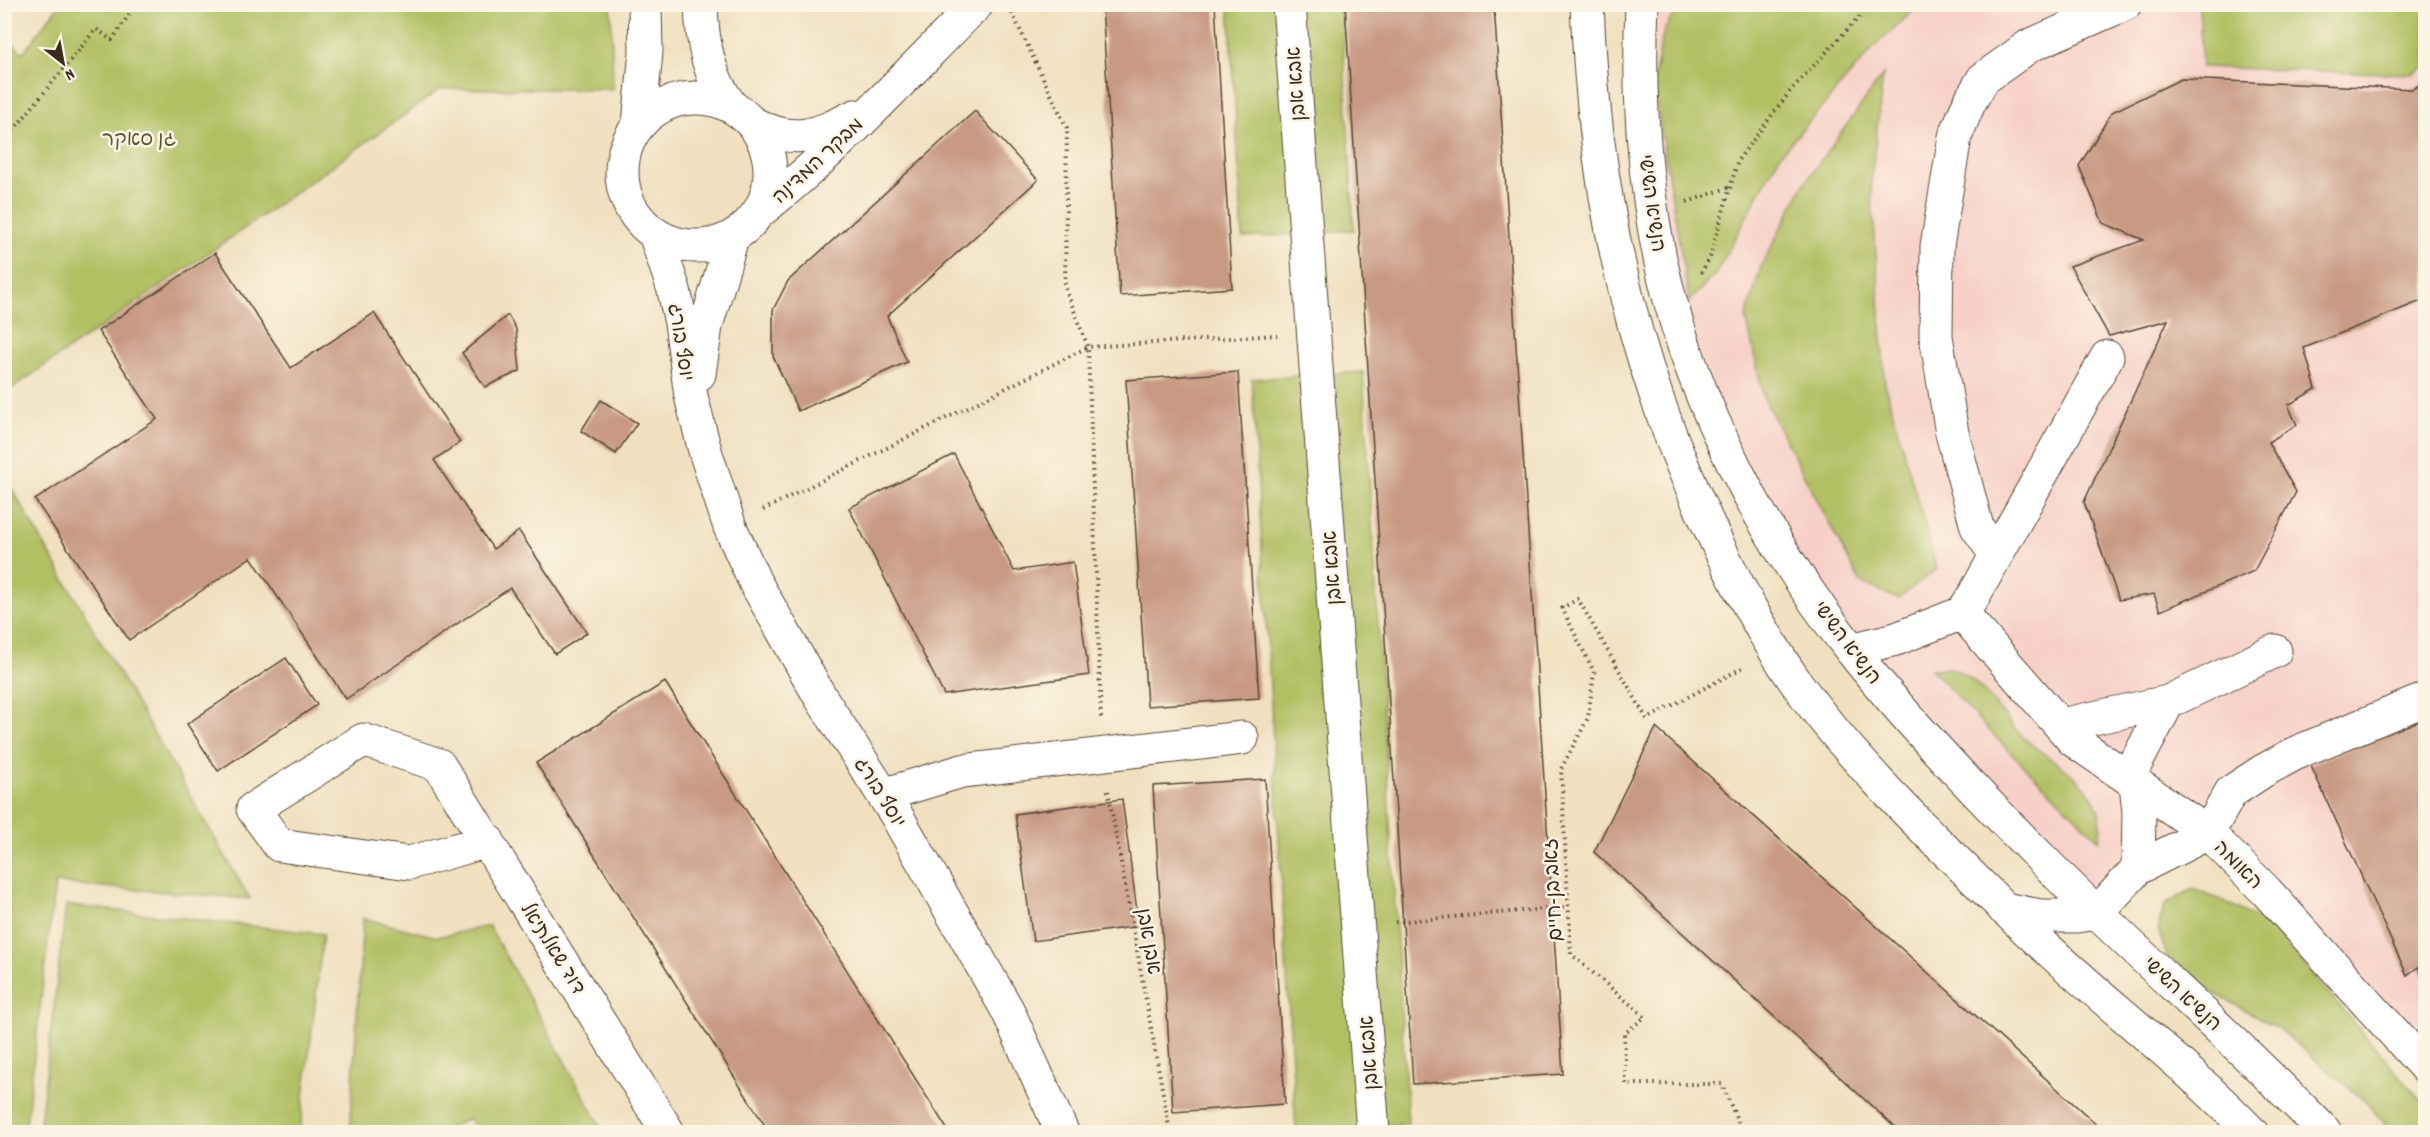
<svg xmlns="http://www.w3.org/2000/svg" width="2430" height="1137" font-family="Dekko,'Playpen Sans Hebrew',sans-serif">
  <rect width="100%" height="100%" fill="#fcf5e5"/>
  <filter id="ink" filterUnits="userSpaceOnUse"><feTurbulence type="fractalNoise" baseFrequency=".0167" numOctaves="2"/><feDisplacementMap in="SourceGraphic" scale="12" xChannelSelector="R" yChannelSelector="G"/><feConvolveMatrix kernelMatrix="1 2 1 2 8 2 1 2 1" color-interpolation-filters="sRGB"/></filter>
  <filter id="wash" filterUnits="userSpaceOnUse"><feTurbulence type="fractalNoise" baseFrequency=".008" numOctaves="4" result="noise"/><feDisplacementMap in="SourceGraphic" scale="24" xChannelSelector="R" yChannelSelector="G"/><feGaussianBlur stdDeviation="1.35" result="paint"/><feColorMatrix in="noise" values="0 0 0 0 0 0 0 0 0 0 0 0 0 0 0 0 0 1.4 0 .05"/><feComposite in="paint" operator="in"/></filter>
  <g filter="url(#wash)">
    <rect width="100%" height="100%" fill="#f0e0bf"/>
    <path fill="#f7d1c7" d="M1654,4L2425,5V1067L2208,833L2097,913L1795,570L1663,271Z"/>
    <path fill="#b1c063" stroke="#767540" stroke-width="1.5" d="M59,5H611L613,89H441L232,237L5,393V37L23,53Z
      M1229,5H1341L1354,230L1243,238Z
      M1679,5H1920L1876,45L1780,155L1716,273L1689,302L1653,83L1664,31Z
      M2199,5H2425V66L2413,74L2202,67Z
      M1883,75L1871,182L1885,385L1937,569L1898,599L1860,582L1764,399L1746,317L1761,267L1804,184Z
      M1363,372L1408,1124L1296,1131L1252,379Z
      M5,477L250,899L55,883L25,1132H4Z
      M1950,668C1983,679 1998,713 2022,736C2046,760 2081,772 2096,804C2102,816 2102,827 2099,840L2001,743L1931,669Z
      M2192,889L2224,901L2270,926L2425,1105V1132H2392L2365,1101L2276,1027L2214,993L2167,956L2158,928L2165,905Z
      M66,905L323,934L300,1132H39Z
      M363,918L437,937L489,926L604,1132H478L469,1118L441,1132H350Z"/>
    <g id="blocks">
      <path fill="#c89a83" d="M1102,4H1215L1232,288L1120,296Z
        M1345,4H1494L1563,1074L1413,1084Z
        M2181,79L2412,89L2426,82V299L2304,348L2316,389L2288,405L2297,425L2268,442L2296,492L2254,571L2160,611L2154,594L2119,600L2084,502L2168,320L2109,336L2070,266L2144,240L2103,223L2079,166L2112,112Z
        M975,111L1038,180L887,316L907,362L798,411L773,356V310L788,281Z
        M215,253L291,368L374,313L460,442L434,460L493,549L519,531L587,633L555,654L510,588L346,699L251,557L129,640L35,500L157,419L98,331Z
        M508,315L516,329L520,371L485,387L462,353Z
        M1238,372L1259,698L1147,706L1126,380Z
        M601,400L637,423L616,454L581,431Z
        M954,454L1014,571L1073,562L1089,675L944,695L849,508Z
        M286,658L317,705L218,771L187,724Z
        M665,682L949,1132H769L536,763Z
        M2426,718V982L2418,967L2407,975L2310,764Z
        M1656,728L2105,1132H1900L1594,852Z
        M1265,779L1285,1104L1173,1112L1153,786Z
        M1122,799L1139,926L1033,941L1015,814Z"/>
    </g>
  </g>
  <g filter="url(#ink)">
    <use href="#blocks" fill-opacity="0" stroke="#564536" stroke-width="1.5"/>
    <g fill="none" stroke-linecap="round" stroke-linejoin="round">
      <g stroke="#564536" stroke-width="35">
        <path id="minor" d="M701,4C702,42 708,77 732,107
          M1289,4L1373,1132
          M1587,4C1594,192 1629,355 1709,526C1734,580 1761,632 1795,681C1854,764 1931,836 2003,907C2082,986 2174,1052 2251,1132
          M1642,4C1638,94 1643,184 1663,272C1694,406 1767,544 1852,651C1909,723 1978,795 2043,860C2135,953 2234,1038 2325,1132
          M622 172a74 74 0 1 1 148 0a74 74 0 1 1-148 0Z
          M752,123C794,145 815,136 855,116
          M639,124L646,52L645,4
          M759,212C838,150 906,75 977,4
          M655,234L674,290L681,323L691,396L705,451L730,527L755,582L821,698L895,813L1008,1011L1062,1132
          M699,374L706,326L732,238
          M1996,555L1977,527L1952,433L1936,336L1937,246L1955,137L1969,103L1983,79L2029,46L2125,4
          M1962,613L2073,740L2208,833L2266,891L2426,1068
          M1851,650L1896,639L1962,613L1973,597L2107,357
          M2061,725L2168,702L2275,651
          M2128,778L2168,702
          M2136,784L2139,812L2138,868
          M883,795L962,771L1242,738
          M2208,833L2231,792L2263,771L2298,752L2426,699
          M488,841L409,863L279,845L253,809L363,740L439,765L668,1132
          M2004,909L2040,916H2077L2097,913L2138,868L2208,833"/>
      </g>
      <path stroke="#564536" stroke-width="4" stroke-dasharray="1.5 4.5" stroke-linecap="butt" d="M1012,13L1067,128L1065,287L1088,347L1101,718
        M4,126L12,132
        M4,138L12,132L96,29L112,40L136,4
        M1687,202L1730,187
        M1701,273L1710,257L1738,160L1791,90L1860,16
        M763,510L1088,347L1277,335
        M1742,668L1647,719L1578,599L1562,608L1594,672L1588,718L1561,769L1571,954L1645,1017L1624,1034L1626,1084H1722L1742,1132
        M1108,791L1170,1132
        M1395,922L1568,907"/>
      <use href="#minor" stroke="#fff" stroke-width="33"/>
    </g>
  </g>
  <g text-anchor="middle" stroke-width="5" stroke-linejoin="round" paint-order="stroke">
    <g font-size="20" fill="#3b2a1e" stroke="#fcf5e5">
      <text transform="translate(1295 84) rotate(-94)" y="7">אבא אבן</text>
      <text transform="translate(817 160) rotate(-43)" y="7">מבקר המדינה</text>
      <text transform="translate(1653 203) rotate(82)" y="7">הנשיא השישי</text>
      <text transform="translate(682 342) rotate(81)" y="7">יוסף בורג</text>
      <text transform="translate(1331 568) rotate(-94)" y="7">אבא אבן</text>
      <text transform="translate(1848 642) rotate(53)" y="7">הנשיא השישי</text>
      <text transform="translate(881 792) rotate(58)" y="7">יוסף בורג</text>
      <text transform="translate(2239 864) rotate(45)" y="7">האומה</text>
      <text transform="translate(1552 890) rotate(-93)" y="7">זאב בן-חיים</text>
      <text transform="translate(1150 941) rotate(80)" y="7">אבן אבן</text>
      <text transform="translate(554 948) rotate(58)" y="7">דוד שאלתיאל</text>
      <text transform="translate(2183 993) rotate(43)" y="7">הנשיא השישי</text>
      <text transform="translate(1368 1053) rotate(-94)" y="7">אבא אבן</text>
    </g>
    <g font-size="20" fill="#5e5733" stroke="#fcf5e5">
      <text x="139" y="145">גן סאקר</text>
    </g>
  </g>
  <rect width="2430" height="1137" fill="none" stroke="#fcf5e5" stroke-width="24"/>
  <g transform="translate(63 63) rotate(149)" stroke="#fcf5e5" stroke-width="4.5" paint-order="stroke">
  <path d="M0-4.5L10 22L0 15L-10 22Z" fill="#3b2a1e"/>
  <text y="-9" font-size="16" font-weight="bold" text-anchor="middle" fill="#3b2a1e">N</text>
  </g>
</svg>
